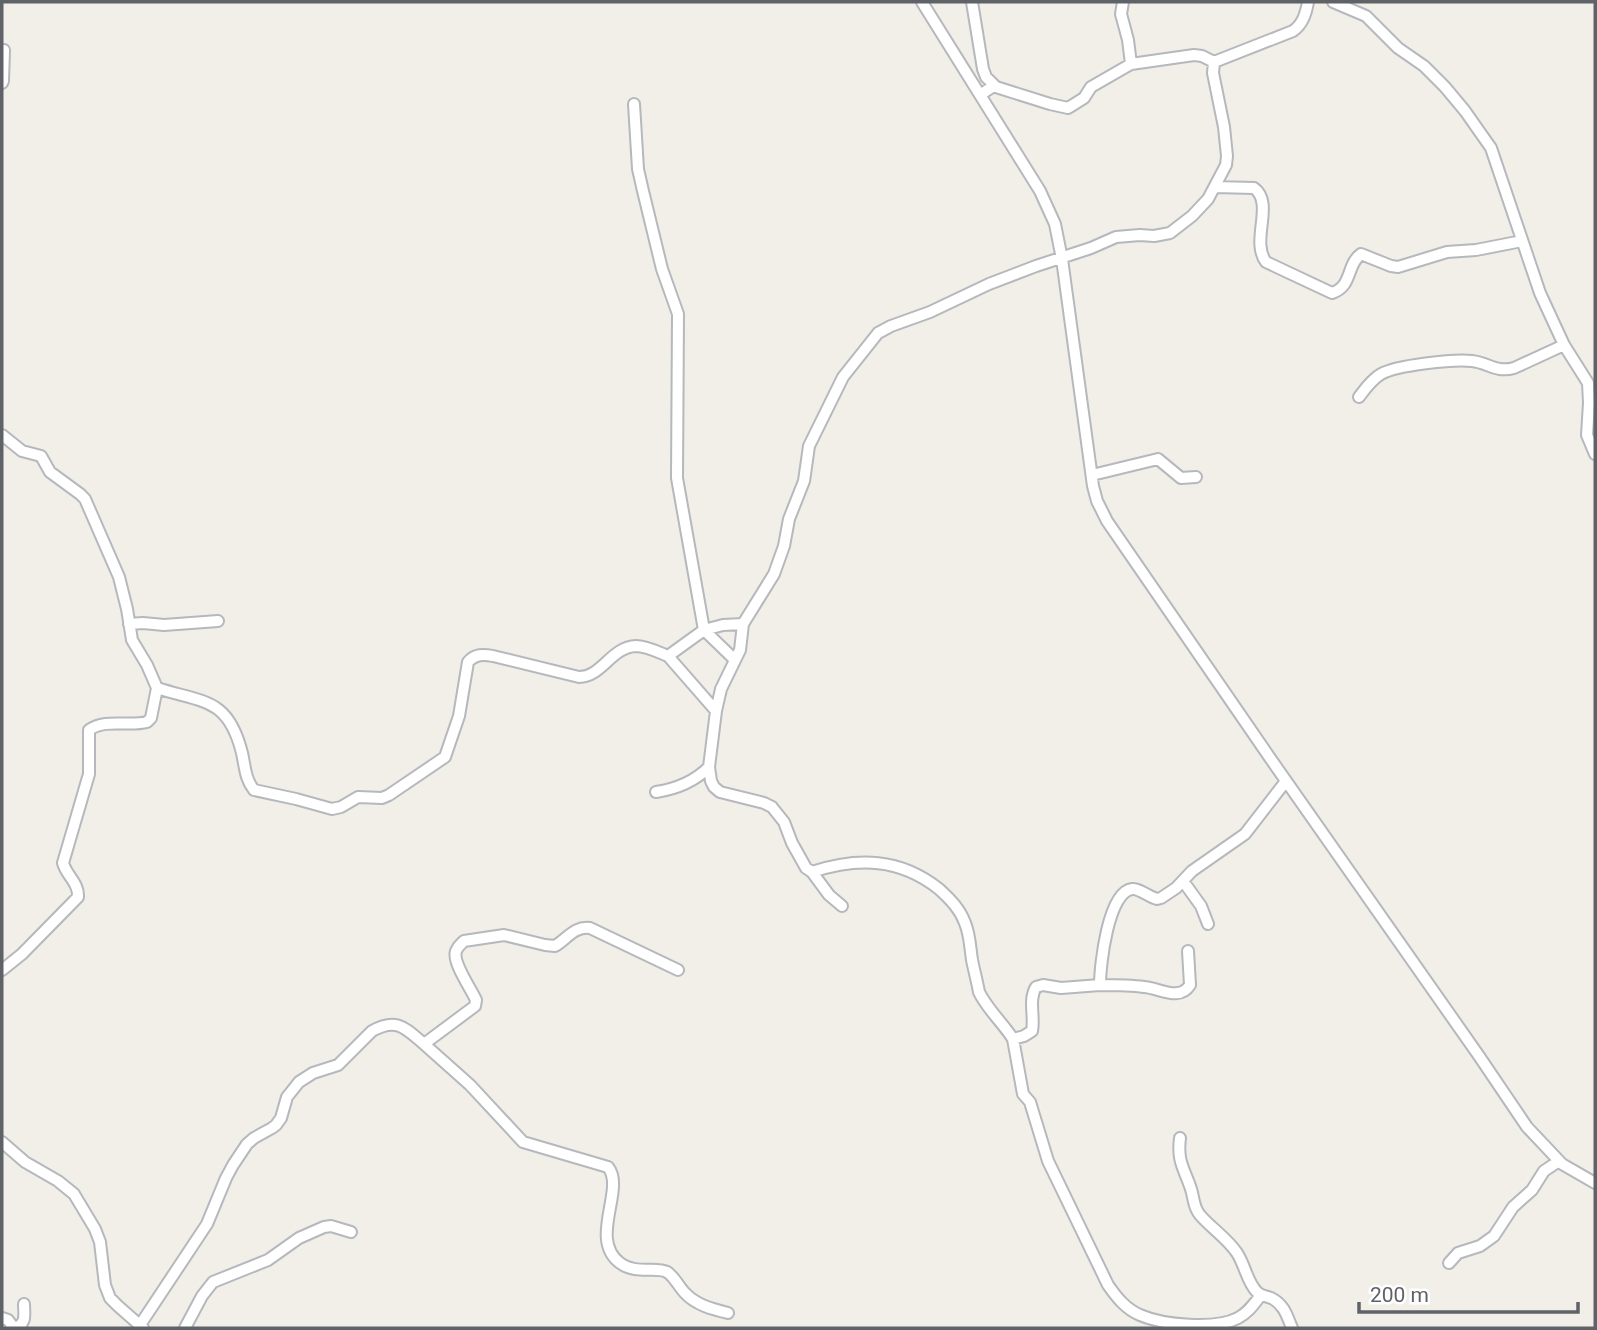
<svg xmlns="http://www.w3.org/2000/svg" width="1597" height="1330" font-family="Roboto,sans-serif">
  <rect width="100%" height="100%" fill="#f1efe8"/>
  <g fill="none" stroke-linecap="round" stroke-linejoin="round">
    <g stroke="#b5b8bc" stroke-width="14">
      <path id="minor" d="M922,2L1040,191L1055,224L1062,259L1093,486L1097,501L1107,521L1270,758L1479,1056L1527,1127L1562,1164L1595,1183
        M972,2L983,69L986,77L996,87
        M1123,2L1121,14L1128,40L1131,64
        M1333,2L1366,16L1398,48L1424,66L1445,87L1465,111L1491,148L1540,293L1564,345L1588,383L1589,403L1587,435L1595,454
        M2,83L3,81L4,50
        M980,95L992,87H996L1050,104L1068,108L1084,98L1091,87L1131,64L1194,55L1202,56L1214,62
        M634,104L638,169L643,191L662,269L678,314L677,478L704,630L735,660
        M1215,187L1254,188C1275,203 1250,241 1266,262L1332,293C1353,286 1346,265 1361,254L1391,266L1398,267L1447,252L1476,250L1522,241
        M1359,397C1365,389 1371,380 1381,374C1397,365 1454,359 1472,361C1489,363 1496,373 1514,368L1564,345
        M2,435L22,451L41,456L50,472L80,494L85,499L119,577L127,609L132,640L147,665L157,688L151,718L147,722C128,727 106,718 89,730V774L63,863C66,875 79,883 78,897L22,954L2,970
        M1092,475L1158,459L1181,478L1196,477
        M129,624L143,623L164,625L218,621
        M668,656L716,711
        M157,688C203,703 228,697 242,753C245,766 245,779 254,790L296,799L332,809L341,807L358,797L382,798L389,795L445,757L459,716L468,662C475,654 483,654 493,656L579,677C602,677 611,647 636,646C646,646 658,652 668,656L704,630L723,625L743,624
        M656,792C676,789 695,781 709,767
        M812,872C858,857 900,858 939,889C950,899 960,909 965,923C970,935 970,947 972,960C974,970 977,981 979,992C987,1009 1003,1023 1013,1039
        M1183,881L1201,906L1208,924
        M842,906L829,895L812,872L806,868L792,843L784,822L772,807L764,803L720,792L714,787L711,781L709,767L716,711L721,689L740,650L743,624L774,574L784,546L789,519L804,481L809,446L843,377L878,333L891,326L930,312L989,284L1036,266L1091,248L1116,237L1140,235L1154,236L1170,233L1192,216L1208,199L1226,165L1227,156L1224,127L1213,73L1214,62L1293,31C1303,24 1306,13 1308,2
        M1100,985C1115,985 1130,985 1144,987C1160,988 1179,1002 1190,985L1188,951
        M424,1044L470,1085L523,1142L608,1167C626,1189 588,1239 620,1263C636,1275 656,1266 667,1272C674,1276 679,1287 685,1293C696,1305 712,1309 728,1313
        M1180,1138C1177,1162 1184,1168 1191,1189C1194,1198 1193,1207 1200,1215C1211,1228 1227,1238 1237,1253C1245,1265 1247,1282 1257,1292C1261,1296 1266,1296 1271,1298C1284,1304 1287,1316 1292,1328
        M2,1142L25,1162L58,1181L74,1194L95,1229L100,1242L105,1285L110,1298L118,1306L143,1328
        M1449,1263L1458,1253L1480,1246L1494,1236L1513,1207L1532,1190L1544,1171L1559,1161
        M1261,1295C1254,1304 1248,1313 1238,1318C1215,1330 1163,1325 1140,1315C1126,1309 1117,1298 1108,1285L1048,1161L1030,1102L1023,1094L1013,1039L1024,1036L1032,1031C1035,1017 1028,1000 1036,987L1043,985L1061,988L1100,985C1100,965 1108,892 1132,889C1139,888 1149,897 1157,899L1161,898L1176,888L1192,871L1245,834L1286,781
        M2,1318L8,1320L14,1328
        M140,1325L207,1224L226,1178L233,1165L247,1144L254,1138L272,1128L276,1125L281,1118L287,1097L299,1082L313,1073L338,1065L372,1031C397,1017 405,1028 424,1044L475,1006L476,1000C471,988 452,963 456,951C458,946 461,944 464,941L504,935L545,945L555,946C567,939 574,926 590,928L678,970
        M16,1328C27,1323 24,1314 24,1304
        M185,1328L202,1296L213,1282L268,1260L299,1238L324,1227L331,1226L351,1232"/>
    </g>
    <use href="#minor" stroke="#fff" stroke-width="10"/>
  </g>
  <rect width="1597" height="1330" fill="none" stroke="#5f6368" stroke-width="7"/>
  <path d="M1359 1302v10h219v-10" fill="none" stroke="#5f6368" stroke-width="3.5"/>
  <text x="1370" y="1302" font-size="21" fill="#5f6368" stroke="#ffffff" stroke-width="5" paint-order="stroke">200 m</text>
</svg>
